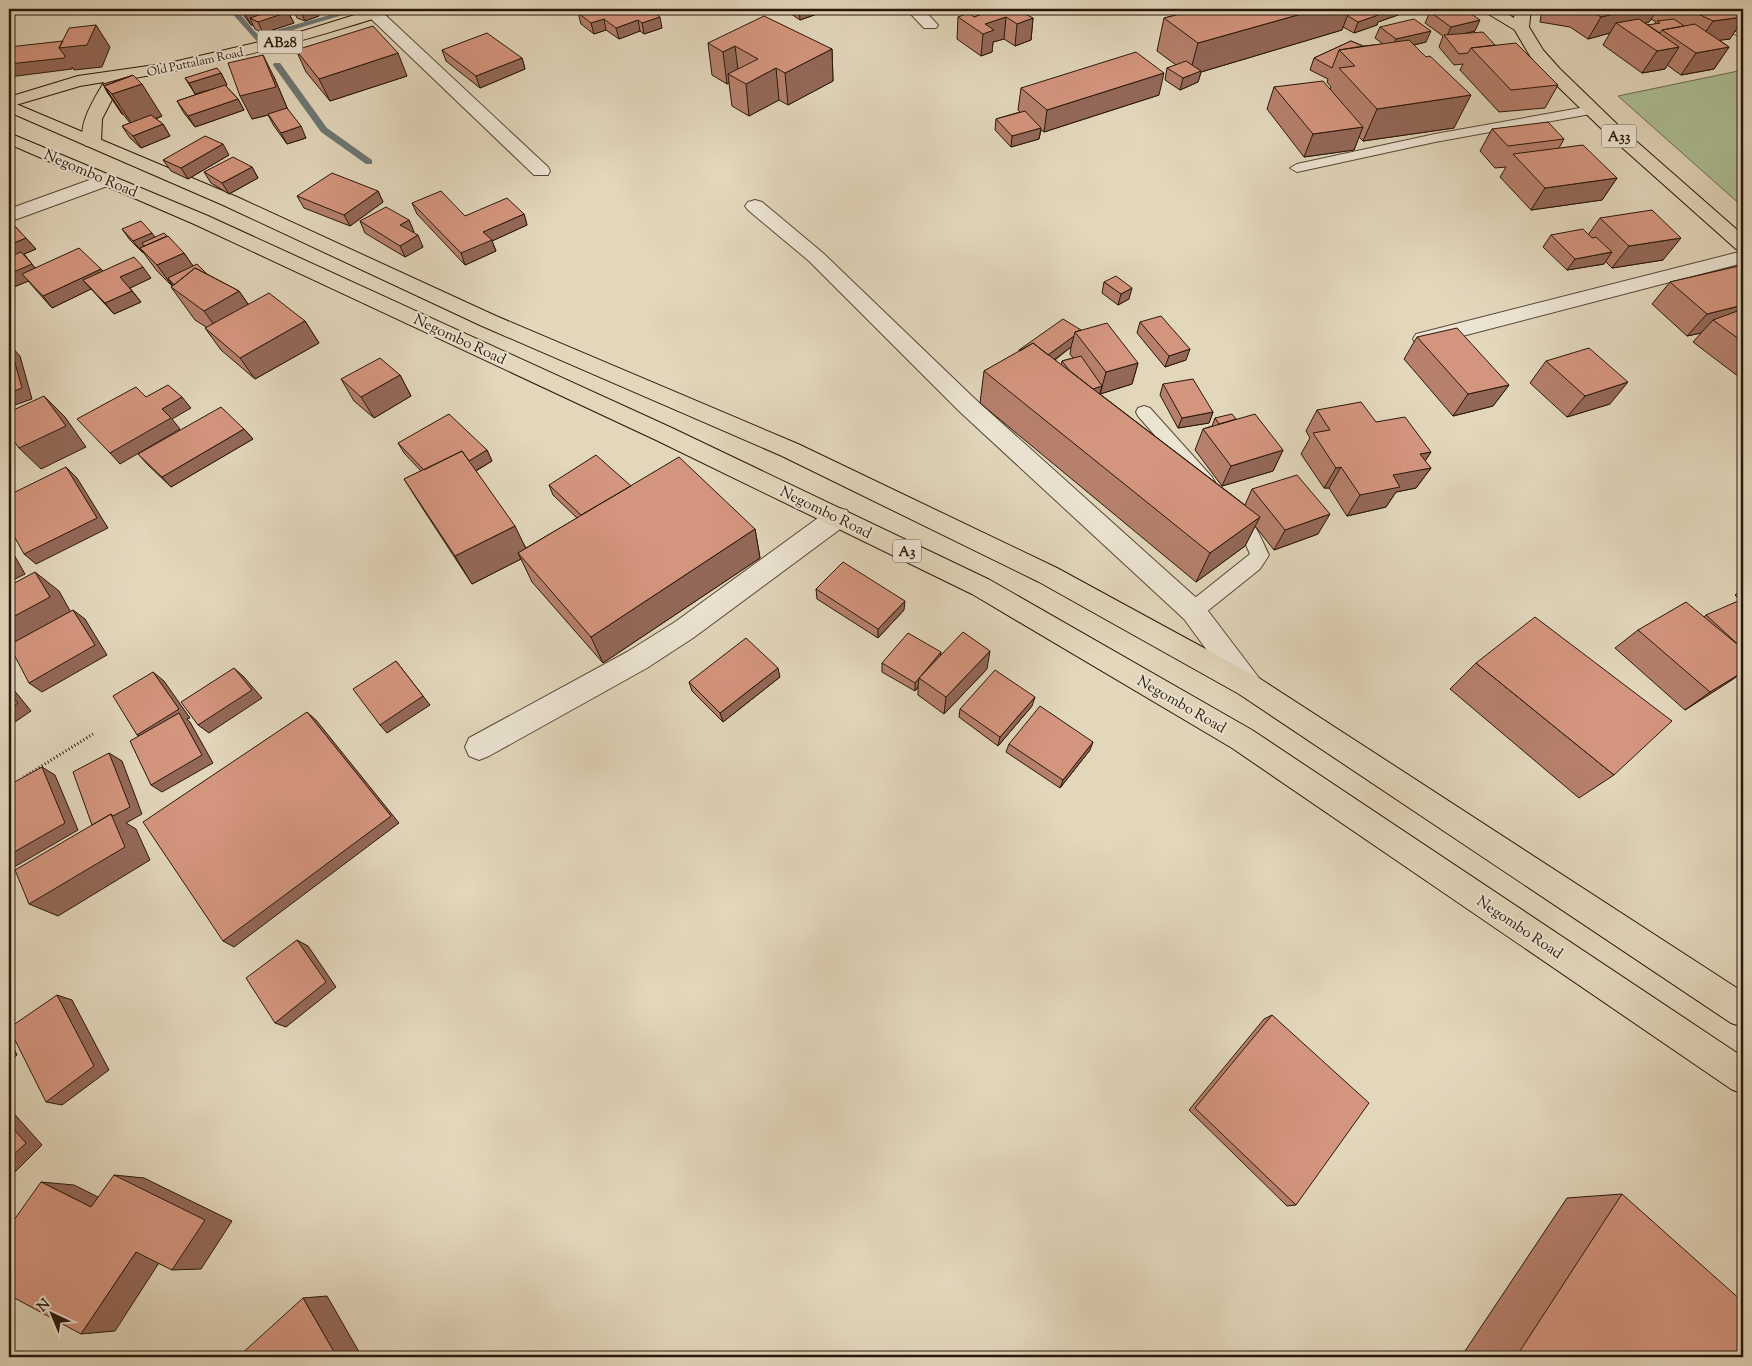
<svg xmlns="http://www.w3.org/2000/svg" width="1752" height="1366" font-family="'Sorts Mill Goudy',serif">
  <rect width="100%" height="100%" fill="#e2d6bb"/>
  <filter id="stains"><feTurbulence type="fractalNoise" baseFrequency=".004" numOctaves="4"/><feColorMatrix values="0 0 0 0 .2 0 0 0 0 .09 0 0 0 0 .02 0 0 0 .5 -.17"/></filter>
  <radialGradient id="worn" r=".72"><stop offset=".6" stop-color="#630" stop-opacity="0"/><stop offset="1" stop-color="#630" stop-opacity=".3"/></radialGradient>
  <path fill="#adbf95" stroke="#6b6b50" d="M1743,70V207L1618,96Z"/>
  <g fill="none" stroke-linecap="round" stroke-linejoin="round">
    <path fill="#6d7674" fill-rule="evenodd" d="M228,9H236L258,35L351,9H363L262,39L266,45L262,47Z
      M274,63H280L327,128L372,160V164H366L321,132L273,65Z"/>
    <g stroke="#574736" stroke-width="2">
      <path id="lane" d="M1591,106L1596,107L1597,110L1596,113L1435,142L1297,172L1290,168L1297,164L1435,134Z
        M1144,406L1150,408L1212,477L1215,482L1212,487L1206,489L1200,487L1138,416L1136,412L1138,408Z
        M1233,506C1252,512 1261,539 1269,555L1260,569L1200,617L1193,619L1186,617L1183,611L1186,605L1250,554L1242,536L1224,513L1227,508Z"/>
    </g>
    <g stroke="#574736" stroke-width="2">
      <path id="street" d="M375,9L381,11L548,167L550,171L548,175H534L369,17L367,14Z
        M906,9H923L938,25L936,28H924Z
        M106,174L113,176L115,180L113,184L9,222V209Z
        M755,200L762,202L823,253L975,399L1202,603L1259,678L1263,686L1259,694L1249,698L1239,694L1184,619L959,411L809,261L748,210L745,206L748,202Z
        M1743,251V263L1424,346L1416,344L1413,339L1416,334L1424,332Z
        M838,508L847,510L850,517L847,524L693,638L647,668L489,756L479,760L469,756L465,747L469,738L627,652L675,622L829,510Z"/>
    </g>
    <g stroke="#29170a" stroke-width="2">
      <path id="primary" d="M374,9H397L395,12C305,41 215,66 122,80L102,119L101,142L98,146H86C74,129 95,98 104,82L80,86L9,107V97L78,76L169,63L290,35Z
        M1480,9H1499L1529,27L1521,32L1515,30Z"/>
    </g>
    <g stroke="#29170a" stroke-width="2">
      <path id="highway" d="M1515,9H1531L1529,27L1543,50L1560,69L1620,127L1743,235V251L1736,249L1608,135L1548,77L1530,56L1513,27Z
        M9,101L237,197L496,316L798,444L1057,568L1259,678L1743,992V1027L1731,1023L1239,694L1039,582L782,456L482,326L223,205L9,112Z
        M9,133L208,216L672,428L990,580L1252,730L1743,1057V1094L1731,1089L1232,748L972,594L656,440L194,224L9,144Z"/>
    </g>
    <path stroke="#29170a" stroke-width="3" stroke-dasharray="1 2.5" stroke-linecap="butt" d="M24,777L93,734"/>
    <use href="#lane" fill="#ece4d3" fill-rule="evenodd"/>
    <use href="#street" fill="#ece4d3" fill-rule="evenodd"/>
    <use href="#primary" fill="#e2d6bb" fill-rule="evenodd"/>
    <use href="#highway" fill="#e2d6bb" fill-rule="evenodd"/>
    <g stroke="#29170a" stroke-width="4">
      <path id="rail" d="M1706,9L1743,27
        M1721,26L1743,37"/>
    </g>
    <use href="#rail" stroke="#ece4d3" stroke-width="2.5" stroke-dasharray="7" stroke-linecap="butt"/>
  </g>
  <path fill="#b6806c" stroke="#29170a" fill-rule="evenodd" d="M240,9H285L288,12L294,23L263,33L255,29L253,25H251L244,16Z
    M293,9H316L319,16L305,21L297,18Z
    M649,9L662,28L644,34L640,31L619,39L606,30L594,34L581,24L578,13Z
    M784,9H831L800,20Z
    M843,9H863L848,13Z
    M997,9L1033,18L1031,40L1015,46L1004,39L993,42L992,52L981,56L957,39L958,17H974Z
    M1200,9H1350V11L1353,9H1352H1415L1378,22L1377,25L1354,33L1343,27L1342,30L1201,72L1198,82L1180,90L1165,80L1167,68L1176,65L1157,51L1164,18Z
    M1542,9H1728L1730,39L1719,40L1729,47L1714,69L1681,75L1667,65L1665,69L1642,73L1603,45L1610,33L1588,39L1570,27L1540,22ZM1651,19L1656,22L1655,24L1648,25L1645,23L1649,22Z
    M1430,12L1475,31L1465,34L1495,45L1558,85L1545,108L1499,112L1460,70L1463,64L1454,65L1439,47L1443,36L1425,23Z
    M1380,27L1426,42L1414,45L1454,128L1363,141L1359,137L1354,150L1304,157L1267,109L1274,87L1330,89L1331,87L1327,82L1328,79L1310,70L1314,58L1351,41L1363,46L1383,44L1375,38Z
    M708,43L832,49L833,81L788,105L779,100L749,116L732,106L729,83L727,84L712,75Z
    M296,50L407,76L330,101L306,72Z
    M442,50L522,58L525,69L480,88L446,61Z
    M221,73L227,85H225L238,99L244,110L195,127L184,113L177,101L215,88L195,94L185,78Z
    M274,77L288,110L306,138L287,144L274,126L268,115L252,119Z
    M103,84L162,116L156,119L163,124L170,136L141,148L130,138L122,126L130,123L123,114H122Z
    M1021,88L1159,95L1044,132L1041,130L1039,139L1011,147L995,130L996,119L1020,112L1018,110Z
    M1492,129L1564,139L1559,148L1617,178L1602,200L1531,210L1500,177L1506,167L1495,168L1480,151Z
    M229,155L188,179L171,171L163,160Z
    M252,167L258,178L229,194L211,183L204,172Z
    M378,191L383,202L350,226L304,208L297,196Z
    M412,203L465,216L524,214L527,225L492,241L496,251L465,265L417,214Z
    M1600,218L1663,260L1612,268L1605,261L1604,264L1567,270L1543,247L1551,235H1588Z
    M9,220L36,249L24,254L35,268L103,271L151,278L130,288L141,302L114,314L91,289L52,308L28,281L9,289Z
    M409,220L414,232H413L423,247L405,257L365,233L360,221Z
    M122,229L155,237L184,253L193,266L207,274L239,291L248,304L305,321L319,343L255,379L221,350L205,328L206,327L195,320L171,287L172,286L157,271L143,252H142L130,240Z
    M1743,265V380L1693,342L1701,333L1687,336L1652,304L1670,282Z
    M1104,282L1129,299L1118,305L1102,293Z
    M1140,322L1186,360L1165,367L1137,333Z
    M1081,330L1138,363L1132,384L1100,394L1245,505L1252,489L1318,534L1274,550L1255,526L1245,546L1196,582L980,403L984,371L1019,352V350ZM1071,347L1070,354L1073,358L1062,361L1061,365L1055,360Z
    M1417,337L1509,385L1493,406L1453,416L1404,359Z
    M1546,361L1610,404L1567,417L1530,383Z
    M400,375L411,396L374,418L354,401L341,379Z
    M1163,384L1213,412L1209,423L1178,428L1160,395Z
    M1317,410L1376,422L1431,452L1425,461L1431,468L1416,488L1396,492L1386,507L1347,516L1329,488H1324L1301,454L1310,438L1306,431Z
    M1215,418L1236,419L1283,450L1273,471L1222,486L1195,450L1203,429L1212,426Z
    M244,429L253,439L171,487L148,465L138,454Z
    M398,443L487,450L492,461L476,471L526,548L577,518L553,495L549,485L631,486L755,529L760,558L603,663L532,582L521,559L472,584L423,509L404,479L421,471L404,453Z
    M816,589L904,610L878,638L817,599Z
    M1743,589V603L1735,595Z
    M1743,605V672L1685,710L1615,648L1638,630L1704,617L1706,615Z
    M940,656L987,669L944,714L918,695V687L915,691L882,672V663Z
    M1476,663L1614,775L1579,798L1450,689Z
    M780,677L723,722L692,691L689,682Z
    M1032,706L998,746L959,717L960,709Z
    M1009,744L1090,750L1060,788L1006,752Z
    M1272,1015L1296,1205L1287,1206L1189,1110L1264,1019Z
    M1622,1194L1743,1357H1461L1567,1198Z"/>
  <path fill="#946858" stroke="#29170a" d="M264,9H279L288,12L294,23L263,33L258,22L250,18L253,25H251L245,14Z
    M304,9H316L319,16L305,21L300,10Z
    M330,9H340L331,12Z
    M799,9H831L800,20Z
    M848,9H863L848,13Z
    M1319,9H1350L1342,30L1201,72L1198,82L1180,90L1183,78L1189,76L1198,43Z
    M1381,9H1415L1378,22L1377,25L1354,33L1358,22L1378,15Z
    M1634,9H1658L1649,22L1632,28L1616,23L1610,33L1588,39L1601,17Z
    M660,17L662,28L644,34L642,23Z
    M1006,17L1004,39L993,42L992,52L981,56L983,34L985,24Z
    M1743,17V19L1730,39L1698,43L1713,21Z
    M1033,18L1031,40L1015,46L1017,24Z
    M604,19L606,30L594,34L591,23Z
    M638,20L640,31L619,39L616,28Z
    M1480,20L1475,31L1446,38L1451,27Z
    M96,25L110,47L102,67L74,70L72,67V69L9,77V64L59,48Z
    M1431,31L1426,42L1391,50L1396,39Z
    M9,39L15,49L9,55Z
    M735,46L739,78L728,74L729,83L727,84L723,52Z
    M1679,47L1665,69L1642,73L1657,51Z
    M1729,47L1714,69L1681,75L1696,53Z
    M832,49L833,81L788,105L785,73Z
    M398,53L407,76L330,101L319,79Z
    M263,55L274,77L288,110L252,119L240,96Z
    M522,58L525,69L480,88L476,76Z
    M776,68L779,100L749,116L746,84Z
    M221,73L227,85L195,94L189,83Z
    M1164,73L1159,95L1044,132L1047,110Z
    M142,84L162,116L134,127L112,94Z
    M107,92H108L123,114H122Z
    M1471,95L1454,128L1363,141L1377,109Z
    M238,99L244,110L195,127L188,116Z
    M163,124L170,136L141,148L133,136Z
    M301,126L306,138L287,144L281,133Z
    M1363,127L1354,150L1304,157L1313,134Z
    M1041,128L1039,139L1011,147L1012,136Z
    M223,144L229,155L188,179L181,168Z
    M252,167L258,178L229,194L222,183Z
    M1617,178L1602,200L1531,210L1545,188Z
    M378,191L383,202L350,226L344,215Z
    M524,214L527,225L492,241L496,251L465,265L461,253L483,232Z
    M409,220L414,232L406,236L400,225Z
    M152,233L160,244L147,250L140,248L143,252H142L133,241Z
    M418,235L423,247L405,257L400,246Z
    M26,238L36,249L24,254L41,276L9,289V245Z
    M1681,238L1663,260L1612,268L1629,246Z
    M1612,252L1604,264L1567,270L1575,259Z
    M184,253L199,275L168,278L174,287H173L157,265Z
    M143,267L151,278L128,289L120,277Z
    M101,269L110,281L83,280L91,289L52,308L43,296Z
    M1132,288L1129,299L1118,305L1121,294Z
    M132,291L141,302L114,314L105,303Z
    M239,291L261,323L227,343L204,311Z
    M1743,305V319L1713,320L1701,333L1687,336L1707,314Z
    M305,321L319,343L255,379L240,358Z
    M1074,336L1071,347L1035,374L1037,363Z
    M10,345L20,356L32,399L9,407Z
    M1190,349L1186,360L1165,367L1169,356Z
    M1138,363L1132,384L1100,394L1106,372Z
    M400,375L411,396L374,418L361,397Z
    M1628,382L1610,404L1567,417L1585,396Z
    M1509,385L1493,406L1453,416L1468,394Z
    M1102,386L1099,397L1083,391Z
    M44,396L65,417L86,447L41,469L19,448Z
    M182,397L191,408L172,419L180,429L120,464L110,453L162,409Z
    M1213,412L1209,423L1178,428L1182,418Z
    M244,429L253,439L171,487L162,477Z
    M487,450L492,461L441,491L435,481Z
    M1283,450L1273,471L1222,486L1231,466Z
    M1431,452L1419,470L1431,468L1416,488L1396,492L1386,507L1347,516L1360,495L1393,475L1420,454Z
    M66,467L77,478L108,528L36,564L24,554Z
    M1341,467L1329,488H1324L1336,468Z
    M1330,514L1318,534L1274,550L1285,530Z
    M1260,517L1245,546L1196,582L1210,553Z
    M515,526L529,555L518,553L521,559L472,584L455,556Z
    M755,529L760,558L603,663L591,637Z
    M9,546L25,574L9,582Z
    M35,572L59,591L73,616L19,645L9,638V619Z
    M905,601L904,610L878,638V629Z
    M73,610L85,619L107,655L42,692L29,683Z
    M990,651L987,669L944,714L946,697Z
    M941,652L940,661L919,678Z
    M396,661L430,705L387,733L380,725Z
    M234,668L244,677L262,698L209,733L198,725Z
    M778,668L780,677L723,722L720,713Z
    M153,672L164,681L190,718L187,719L190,722L213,763L162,792L151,785L149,743L137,735Z
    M1743,672L1732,680L1685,710L1710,692Z
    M919,678L918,687L915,691V683Z
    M9,684L31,711L9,726Z
    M1035,697L1032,706L998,746L1000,737Z
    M307,712L316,720L399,823L234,947L223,941Z
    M1093,742L1090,750L1060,788L1063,780Z
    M109,753L122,761L142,814L126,823L136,829L150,860L58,916L29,904L111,814Z
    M42,767L55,775L78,830L9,870V855Z
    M297,940L308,946L336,987L286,1027L275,1023Z
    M57,995L72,1000L109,1070L62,1105L46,1102Z
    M9,1038L17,1055L9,1061Z
    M9,1108L42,1145L9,1178Z
    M114,1175L144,1178L232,1221L201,1269L172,1270Z
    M41,1182L74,1185L122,1209L91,1207Z
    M136,1252H166L115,1331L81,1334Z
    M327,1296L362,1357H337L303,1298Z"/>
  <path fill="#d4957e" stroke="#29170a" d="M241,9H264L245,14Z
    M277,9H285L288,12L258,22L250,18Z
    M590,9H649L660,17L642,23L638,20L616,28L604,19L591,23L578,13Z
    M997,9H1016L1033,18L1017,24L1006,17L985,24L994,30L983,34L958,17L969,13L974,17Z
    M1200,9H1319L1198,43L1164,18Z
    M1355,9H1372L1381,14L1358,22L1348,16L1350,11Z
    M1444,9H1464L1480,20L1451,27L1430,12Z
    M1587,9H1634L1601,17Z
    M1688,9H1728L1743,16V17L1713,21Z
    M764,16L832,49L785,73L776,68L746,84L728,74L758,59L735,46L723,52L708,43Z
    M1414,19L1431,31L1396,39L1380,27Z
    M1639,19L1679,47L1657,51L1616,23Z
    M1674,19L1684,26L1662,30L1660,33L1648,25L1660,23L1657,21Z
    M1695,24L1729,47L1696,53L1662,30Z
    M96,25L87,45L59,48L69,28Z
    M373,26L398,53L319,79L296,50Z
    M1483,32L1495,45L1471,48L1468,53L1459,54L1444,35Z
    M487,33L522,58L476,76L442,50Z
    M1409,40L1426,57L1430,56L1471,95L1377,109L1339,68L1355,66L1339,50Z
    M63,41L59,48L65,56L64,58L9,64V47Z
    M1351,41L1363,46L1339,50L1332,68L1314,58Z
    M1516,43L1558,85L1511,90L1471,48Z
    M1136,52L1164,73L1047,110L1021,88Z
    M263,55L276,87L240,96L228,63Z
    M1186,61L1201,71L1183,78L1167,68Z
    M217,68L221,73L189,83L185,78Z
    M133,75L142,84L112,94L104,86Z
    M131,76L104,86L108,92H107L103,84Z
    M1323,81L1363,127L1313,134L1274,87Z
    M225,85L238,99L188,116L177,101Z
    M287,108L301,126L281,133L268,114Z
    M1025,111L1041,128L1012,136L996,119Z
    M151,115L163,124L133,136L122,126Z
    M1548,122L1564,139L1508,146L1492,129Z
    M205,136L223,144L181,168L163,160Z
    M1583,145L1617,178L1545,188L1513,154Z
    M233,157L252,167L222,183L204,172Z
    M332,173L378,191L344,215L297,196Z
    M441,191L465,216L507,198L524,214L483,232L492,240L461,253L412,203Z
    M386,207L409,220L400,225L418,235L400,246L360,221Z
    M1652,210L1681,238L1629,246L1600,218Z
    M9,220L26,238L9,245Z
    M141,221L152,233L133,241L122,229Z
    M1583,229L1592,238L1596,237L1612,252L1575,259L1551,235Z
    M164,233L167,236L144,246L142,243Z
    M168,236L184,253L157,265L140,248Z
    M79,248L101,269L43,296L22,274Z
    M21,252L32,264L9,274V257Z
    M134,257L143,267L120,277L132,291L105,303L83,280Z
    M197,264L207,274L195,268L174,285L168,278Z
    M1743,265V305L1707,314L1670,282Z
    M195,268L239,291L204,311L171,287Z
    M1116,276L1132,288L1121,294L1104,282Z
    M269,293L305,321L240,358L205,328Z
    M1743,309V342L1713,320Z
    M1161,316L1190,349L1169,356L1140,322Z
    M1063,319L1081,330L1075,332L1074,336L1048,355L1033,343L1020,351L1019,350Z
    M1107,323L1138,363L1106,372L1075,332Z
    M1457,328L1509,385L1468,394L1417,337Z
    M1033,343L1260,517L1210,553L984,371Z
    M9,345H10L22,388L9,393Z
    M1589,348L1628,382L1585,396L1546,361Z
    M1081,356L1102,386L1093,389L1069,370L1062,361Z
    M380,358L400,375L361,397L341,379Z
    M1193,379L1213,412L1182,418L1163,384Z
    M168,385L182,397L162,409L171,418L110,453L77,419L136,387L146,397Z
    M44,396L66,426L19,448L9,434V412Z
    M1361,402L1376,422L1405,417L1431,452L1420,454L1431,468L1393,475L1400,487L1360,495L1341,467L1336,468L1313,433L1330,430L1317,410Z
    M221,407L244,429L162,477L138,454Z
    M449,414L487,450L469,461L462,451L424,470L398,443Z
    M1232,414L1236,419L1219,424L1215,418Z
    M1255,414L1283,450L1231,466L1203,429Z
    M462,451L515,526L455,556L404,479Z
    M596,455L631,486L581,515L549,485Z
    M679,457L755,529L591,637L518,553Z
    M66,467L97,518L24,554L9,527V495Z
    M1297,475L1330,514L1285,530L1252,489Z
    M843,562L905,601L878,629L816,589Z
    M35,572L50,597L9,619V586Z
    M1738,601L1743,605V649L1706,615Z
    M1686,602L1743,649V672L1710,692L1638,630Z
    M73,610L95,645L29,683L9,645Z
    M1535,617L1672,721L1614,775L1476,663Z
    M963,632L990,651L946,697L919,678Z
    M908,633L941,652L915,683L882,663Z
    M746,638L778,668L720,713L689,682Z
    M396,661L423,696L380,725L353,689Z
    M234,668L252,690L198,725L181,702Z
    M995,670L1035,697L1000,737L960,709Z
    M153,672L179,709L137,735L113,696Z
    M9,692L18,703L9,709Z
    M1040,706L1093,742L1063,780L1009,744Z
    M307,712L391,816L223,941L143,822Z
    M179,713L202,755L151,785L130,741Z
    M109,753L130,807L113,816L111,814L92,825L73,772Z
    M42,767L65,823L9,855V785Z
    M111,814L125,847L29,904L15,870Z
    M297,940L326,982L275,1023L246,978Z
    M57,995L94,1066L46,1102L9,1028Z
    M1272,1015L1369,1103L1296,1205L1195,1108Z
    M9,1124L26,1143L9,1159Z
    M114,1175L205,1220L172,1270L136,1252L81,1334L9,1295V1227L41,1182L91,1207Z
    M1622,1194L1743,1302V1357H1516Z
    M303,1298L337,1357H238Z"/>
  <g text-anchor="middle" stroke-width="4" stroke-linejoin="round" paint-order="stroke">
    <g font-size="12" fill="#29170a" stroke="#ece4d3">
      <text transform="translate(195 62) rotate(-12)" y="4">Old Puttalam Road</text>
    </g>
    <g fill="#ece4d3" stroke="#645446" stroke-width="1">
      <rect x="257.5" y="30.5" width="45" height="23" rx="4"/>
      <rect x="1601.5" y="124.5" width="35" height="23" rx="4"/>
      <rect x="893" y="539.5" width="28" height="23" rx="4"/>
    </g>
    <g font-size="14" font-weight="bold" fill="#29170a">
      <text x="280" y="47">AB28</text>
      <text x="1619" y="141">A33</text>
      <text x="907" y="556">A3</text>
    </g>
    <g font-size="15" fill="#29170a" stroke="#ece4d3">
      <text transform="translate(91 173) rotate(23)" y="5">Negombo Road</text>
      <text transform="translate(460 339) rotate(25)" y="5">Negombo Road</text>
      <text transform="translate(826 512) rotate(26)" y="5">Negombo Road</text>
      <text transform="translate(1182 704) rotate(30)" y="5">Negombo Road</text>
      <text transform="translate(1520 927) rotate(34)" y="5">Negombo Road</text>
    </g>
  </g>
  <rect width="1752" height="1366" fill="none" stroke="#e2d6bb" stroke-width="30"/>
  <rect x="10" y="10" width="1732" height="1346" fill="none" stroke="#29170a" stroke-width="2.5"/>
  <rect x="15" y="15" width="1722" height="1336" fill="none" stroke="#29170a"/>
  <g transform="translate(52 1314) rotate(316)" stroke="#ece4d3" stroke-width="4" paint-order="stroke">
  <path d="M0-4L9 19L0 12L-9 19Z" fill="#29170a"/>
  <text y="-8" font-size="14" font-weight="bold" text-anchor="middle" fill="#29170a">N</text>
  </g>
  <rect width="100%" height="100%" filter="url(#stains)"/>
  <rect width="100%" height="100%" fill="url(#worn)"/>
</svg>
